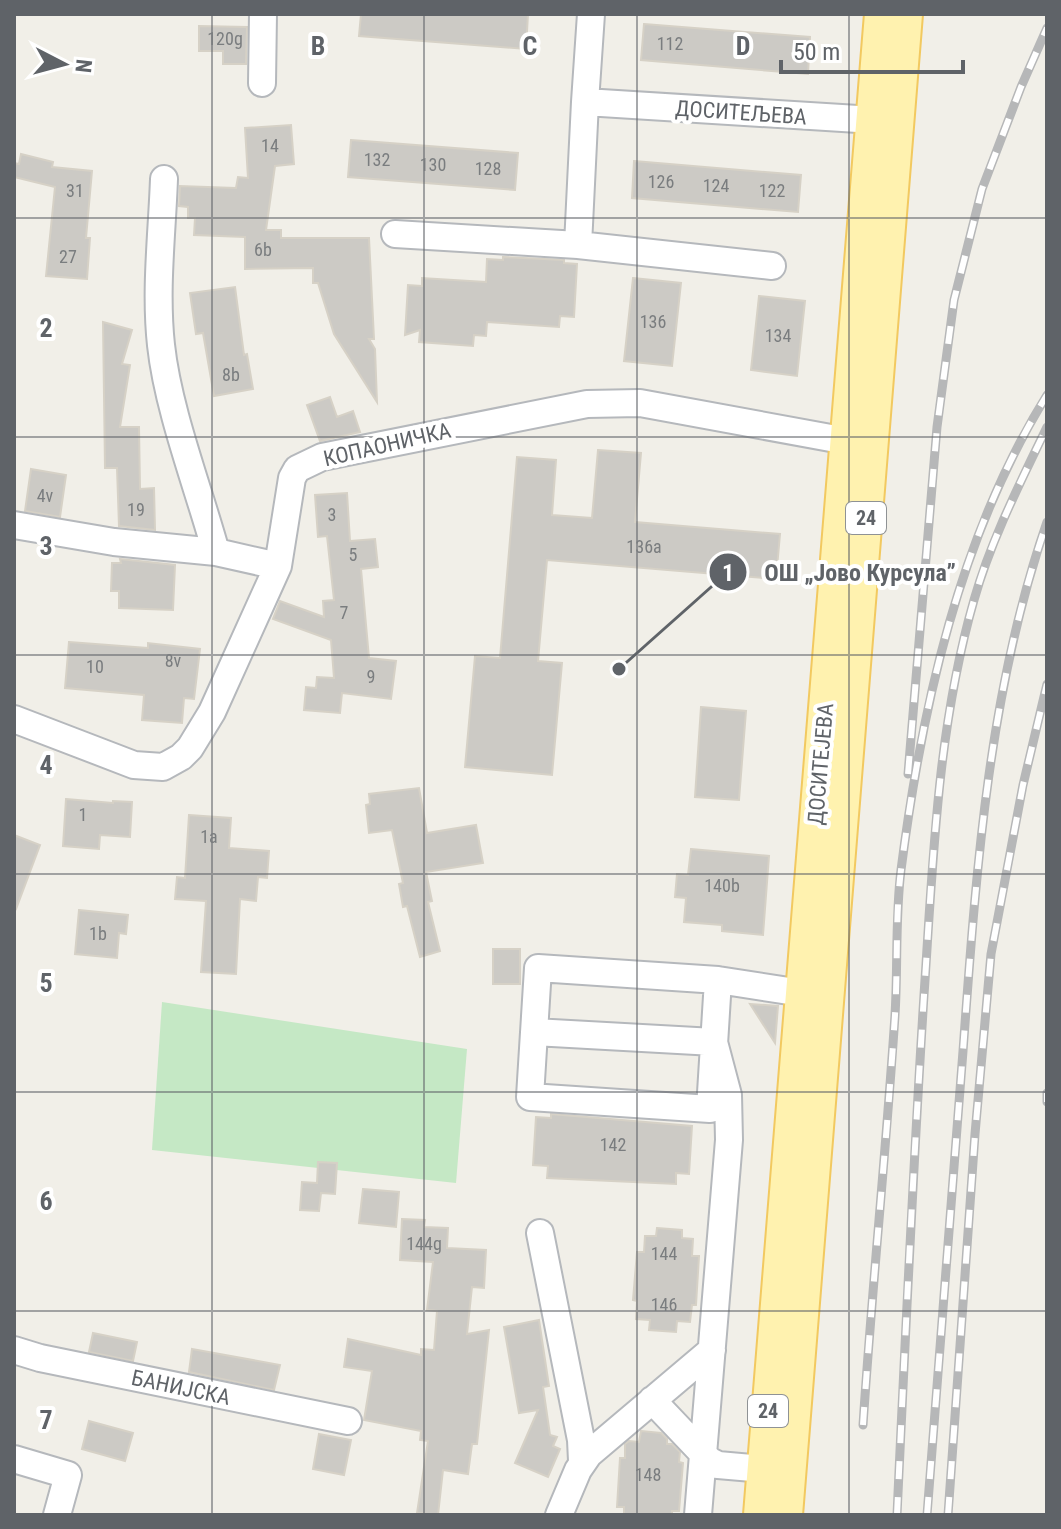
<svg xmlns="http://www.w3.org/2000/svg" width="1061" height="1529" font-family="'Roboto Condensed',sans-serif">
  <rect width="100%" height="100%" fill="#f1efe8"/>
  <path fill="#c5e8c5" d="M162,1002L467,1049L456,1183L152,1150Z"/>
  <path fill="#cccac5" stroke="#d6d1c6" stroke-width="2" d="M361,14H528L526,49L359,36Z
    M644,24L810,37L808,74L641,60Z
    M199,26L247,27L246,64H223V51H199Z
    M291,125L294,164L275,166L266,230H281V238H369L374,339H369L375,349L377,402L334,334L318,283H313V268L245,269V237L194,235L195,218H188V207L179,206L180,186L236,188L238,177L248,178L245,128Z
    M351,140L518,153L515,190L348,177Z
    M21,154L53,162L52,167L92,171L86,238H90L87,279L46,276L55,187L14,177V163L19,164Z
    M634,161L801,175L798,212L632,198Z
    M503,257L564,260V263L577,264L574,317L560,316L559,327L487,322L486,336L474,335L473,346L419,342L420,330L405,335L408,285L422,286V278L486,282L487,259L503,260Z
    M633,278L681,283L672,366L624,361Z
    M235,287L244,355L247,354L253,389L214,396L203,333L196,334L190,293Z
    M759,296L805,301L797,376L751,370Z
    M103,322L132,330L122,364L130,365L120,427H139L140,489L154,488L155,530L119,526L117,468H105Z
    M330,397L337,417L353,411L360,432L320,441L307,405Z
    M598,450L641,453L635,522L780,534L776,579L547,560L538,661L562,663L552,775L465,767L475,656L500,658L517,457L556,460L552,515L592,518Z
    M31,469L66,475L60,517L25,511Z
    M347,493L350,541L375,539L378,567L361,569L369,658L396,661L391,699L342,693L340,713L304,710L306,687L316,688L317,677L334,678L331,640L273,619L280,601L324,617L323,601L334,600L327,536L318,537L315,495Z
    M120,559L175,565L173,610L119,608V591H111L112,563H121Z
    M69,642L148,648V643L200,649L194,699L184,698L182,723L142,720L144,695L65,688Z
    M701,707L746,711L739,800L695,797Z
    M419,788L427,833L476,825L483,863L426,872L432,901L428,902L440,951L420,957L407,906L403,907L399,884L403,883L392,830L369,833L366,805L370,804L369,794Z
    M66,799L113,803V801L132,802L130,837L100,835L99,849L63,846Z
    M189,815L231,818L229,848L269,851L267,878L258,877L256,901L240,899L236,974L201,972L206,901L175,899L177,877L185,878Z
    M14,835L40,845L16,909L14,908Z
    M691,849L769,856L763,935L722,931V925L684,922L686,898L675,897L677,874L688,875Z
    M79,910L128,915L126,934L119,933L117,958L75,954Z
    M493,949H520V984H493Z
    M750,1004L778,1006L775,1043Z
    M551,1114L692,1126L689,1174L676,1173V1184L547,1178L548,1166L533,1165L536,1117L551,1118Z
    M318,1162L337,1163L335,1194L321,1193L319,1211L300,1210L302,1182L317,1183Z
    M363,1189L399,1192L396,1227L359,1223Z
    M402,1219L425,1220L424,1227L448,1228L447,1248L486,1250L484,1288L472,1287L467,1334L489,1330L477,1444H472L468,1474L443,1470L438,1515L417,1513L428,1441L420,1440L421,1431L364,1420L372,1371L344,1367L348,1339L421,1355V1349L434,1350L437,1311L427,1310L433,1262L400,1260Z
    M657,1228L682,1230V1238L693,1239L692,1256H699L696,1305H692L690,1322L677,1321L676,1332L649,1330L650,1320L636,1319L637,1301L633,1300L637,1252H644L645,1236H656Z
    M539,1320L549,1386L543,1387L550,1435L557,1437L553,1446L560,1449L548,1477L515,1463L538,1410L519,1413L504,1327Z
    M93,1333L137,1342L133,1361L89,1352Z
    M192,1349L280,1365L274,1390L189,1372Z
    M89,1421L133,1433L125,1461L82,1449Z
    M641,1431L661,1433L667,1439V1444H672L680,1452L679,1462L683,1463L679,1511H672V1515H624V1507H617L620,1458H625V1444L629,1441L639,1442Z
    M319,1434L351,1440L344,1475L313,1469Z"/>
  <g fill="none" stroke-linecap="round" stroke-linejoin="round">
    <g stroke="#b5b8bc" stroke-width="30">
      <path id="minor" d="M591,14L585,102L890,121
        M262,83L263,14
        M164,179C162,234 155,290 161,345C168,410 198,487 216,552L278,566
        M395,234L578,245L772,266
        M578,245L585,102
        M14,525L114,542L216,552
        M14,719L134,765L163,767L181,757L190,748L212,712L278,566L292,478L297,469L322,457L587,404L640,403L847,441L865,442
        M538,968L718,980L710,1109L530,1097Z
        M718,980L802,993
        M534,1032L714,1042L728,1095L729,1140L698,1515
        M540,1233L581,1440L582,1461
        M14,1350L40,1358L348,1421
        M652,1400L710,1461L718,1465L764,1469
        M14,1459L68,1475L57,1515
        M559,1515L578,1470L589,1454L712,1350"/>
    </g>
    <g stroke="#f2c960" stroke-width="36">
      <path id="major" d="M760,1515L881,14
        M786,1515L906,14"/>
    </g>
    <use href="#minor" stroke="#fff" stroke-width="26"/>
    <use href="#major" stroke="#fff2af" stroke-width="32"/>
    <g stroke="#b6b7b8" stroke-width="9">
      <path id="rail" d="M908,774L937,427L954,300L982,189L1021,87L1047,28
        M1047,1093V1102
        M863,1425C872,1288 886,1152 895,1015C898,967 895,918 901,870C922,706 959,537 1047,395
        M897,1515C905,1342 913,1168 924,995C933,862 937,729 974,600C991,540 1020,483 1047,427
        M927,1515C939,1360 951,1206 963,1051C976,874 988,692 1047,522
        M948,1515L975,1134L991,954L1023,785L1047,684"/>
    </g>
    <use href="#rail" stroke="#fff" stroke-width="6" stroke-dasharray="18" stroke-linecap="butt"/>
  </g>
  <path fill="none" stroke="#5f6368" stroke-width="2" stroke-opacity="0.55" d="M212,14V1515M424,14V1515M637,14V1515M849,14V1515M14,218H1047M14,437H1047M14,655H1047M14,874H1047M14,1092H1047M14,1311H1047"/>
  <g text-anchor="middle" stroke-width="8" stroke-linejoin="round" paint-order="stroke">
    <g font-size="18" fill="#7a7d7f">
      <text x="225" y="45">120g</text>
      <text x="670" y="50">112</text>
      <text x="270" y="152">14</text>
      <text x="377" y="166">132</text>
      <text x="433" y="171">130</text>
      <text x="488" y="175">128</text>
      <text x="661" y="188">126</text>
      <text x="716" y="192">124</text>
      <text x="75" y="197">31</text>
      <text x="772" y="197">122</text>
      <text x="263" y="256">6b</text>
      <text x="68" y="263">27</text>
      <text x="653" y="328">136</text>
      <text x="778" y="342">134</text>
      <text x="231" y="381">8b</text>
      <text x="45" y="502">4v</text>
      <text x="136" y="516">19</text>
      <text x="332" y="521">3</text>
      <text x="644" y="553">136a</text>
      <text x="353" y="561">5</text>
      <text x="344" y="619">7</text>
      <text x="173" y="667">8v</text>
      <text x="95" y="673">10</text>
      <text x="371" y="683">9</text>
      <text x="83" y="821">1</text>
      <text x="209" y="843">1a</text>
      <text x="722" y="892">140b</text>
      <text x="98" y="940">1b</text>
      <text x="613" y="1151">142</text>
      <text x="424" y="1250">144g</text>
      <text x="664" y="1260">144</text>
      <text x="664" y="1311">146</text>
      <text x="648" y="1481">148</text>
    </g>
    <g fill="#fff" stroke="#8f9295" stroke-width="2">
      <rect x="846" y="502" width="40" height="32" rx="6"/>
      <rect x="748" y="1395" width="40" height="32" rx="6"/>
    </g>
    <g font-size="20" font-weight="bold" fill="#5f6368">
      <text x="866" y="525">24</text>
      <text x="768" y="1418">24</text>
    </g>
    <g font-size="22" fill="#5f6368" stroke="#fff">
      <text transform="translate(741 112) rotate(4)" y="8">ДОСИТЕЉЕВА</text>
      <text transform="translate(387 444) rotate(-13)" y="8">КОПАОНИЧКА</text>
      <text transform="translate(820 764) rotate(-85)" y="8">ДОСИТЕЈЕВА</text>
      <text transform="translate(181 1387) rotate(12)" y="8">БАНИЈСКА</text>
    </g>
  </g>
  <g font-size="26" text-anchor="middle" font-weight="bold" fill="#5f6368" stroke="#fff" stroke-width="8" stroke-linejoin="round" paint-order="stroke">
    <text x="318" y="55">B</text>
    <text x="530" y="55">C</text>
    <text x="743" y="55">D</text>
    <text x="46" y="337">2</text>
    <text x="46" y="555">3</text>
    <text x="46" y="774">4</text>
    <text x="46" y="992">5</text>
    <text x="46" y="1210">6</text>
    <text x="46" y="1429">7</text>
  </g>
  <path fill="none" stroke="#5f6368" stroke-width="3" d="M619 669L728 572"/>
  <g fill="#5f6368" stroke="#fff" stroke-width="3">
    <circle cx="619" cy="669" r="8"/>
    <circle cx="728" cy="572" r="20"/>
  </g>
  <g font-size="24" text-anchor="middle" font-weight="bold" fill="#fff">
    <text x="728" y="581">1</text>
  </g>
  <g font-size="24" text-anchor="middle" font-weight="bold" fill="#5f6368" stroke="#fff" stroke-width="8" stroke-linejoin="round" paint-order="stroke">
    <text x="860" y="581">ОШ „Јово Курсула”</text>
  </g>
  <rect width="1061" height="1529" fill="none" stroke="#5f6368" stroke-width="32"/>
  <g transform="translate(64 64) rotate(96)" stroke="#ffffff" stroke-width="6" paint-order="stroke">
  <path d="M0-6L14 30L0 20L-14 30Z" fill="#5f6368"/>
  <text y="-12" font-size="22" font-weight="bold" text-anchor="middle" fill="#5f6368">N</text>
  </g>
  <path d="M781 60v12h182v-12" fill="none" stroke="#5f6368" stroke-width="4"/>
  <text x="793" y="60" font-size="24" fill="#5f6368" stroke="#ffffff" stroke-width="6" paint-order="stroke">50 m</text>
</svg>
